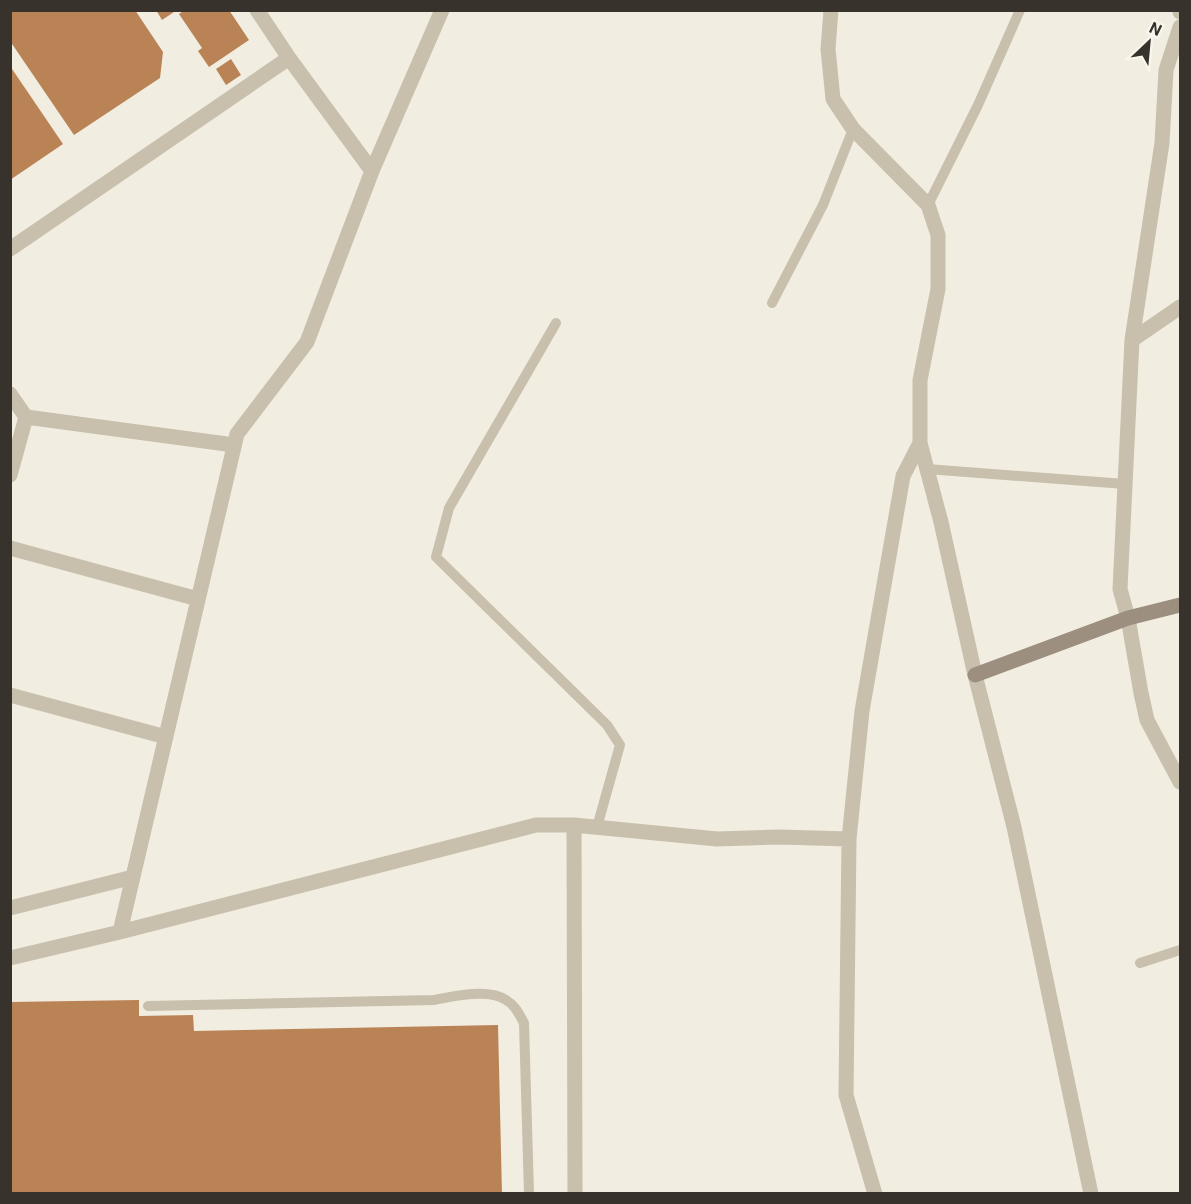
<svg xmlns="http://www.w3.org/2000/svg" width="1191" height="1204" font-family="Roboto,sans-serif">
  <rect width="100%" height="100%" fill="#f1ede1"/>
  <path fill="#ba8356" d="M10,10H135L163,52L160,78L74,135L10,41Z
    M156,10H177L162,20Z
    M185,10H229L249,40L209,67L198,51L202,48L179,14Z
    M231,59L241,75L226,85L216,69Z
    M10,66L63,144L10,180Z
    M139,1000V1016L193,1015L194,1031L498,1025L502,1194H10V1002Z"/>
  <g fill="none" stroke-linecap="round" stroke-linejoin="round">
    <path stroke="#c8bfad" stroke-width="10" d="M928,205L978,105L1020,10
      M772,303L823,205L853,129
      M556,323L449,508L436,557L607,725L620,745L597,827
      M927,469L1125,484
      M1140,963L1180,950
      M148,1006L434,1000C453,996 489,988 506,1000C515,1005 519,1014 524,1023L529,1194"/>
    <path stroke="#c8bfad" stroke-width="15" d="M257,10L289,58L372,171
      M831,10L828,49L833,99L853,129L928,205L938,235V289L920,380V443L941,522L975,675L1014,827L1091,1194
      M1180,10V12
      M1180,27L1166,70L1162,143L1132,340L1120,589L1128,618L1141,693L1147,720L1180,782
      M10,249L289,58
      M1132,340L1180,307
      M10,394L26,417L10,475
      M26,417L234,445
      M10,548L198,599
      M10,695L166,737
      M574,825L575,1194
      M10,908L133,877
      M120,932L237,434L307,342L372,171L442,10
      M10,958L120,932L536,825H574L717,839L779,837L849,839
      M875,1194L846,1095L849,839L862,711L903,476L920,443"/>
    <path stroke="#9c8f7f" stroke-width="15" d="M975,675L1128,618L1180,605"/>
  </g>
  <rect width="1191" height="1204" fill="none" stroke="#37322b" stroke-width="24"/>
  <g transform="translate(1149 42) rotate(26)" stroke="#f9f6ed" stroke-width="4.5" paint-order="stroke">
  <path d="M0-4.5L10 22L0 15L-10 22Z" fill="#37322b"/>
  <text y="-9" font-size="16" font-weight="bold" text-anchor="middle" fill="#37322b">N</text>
  </g>
</svg>
